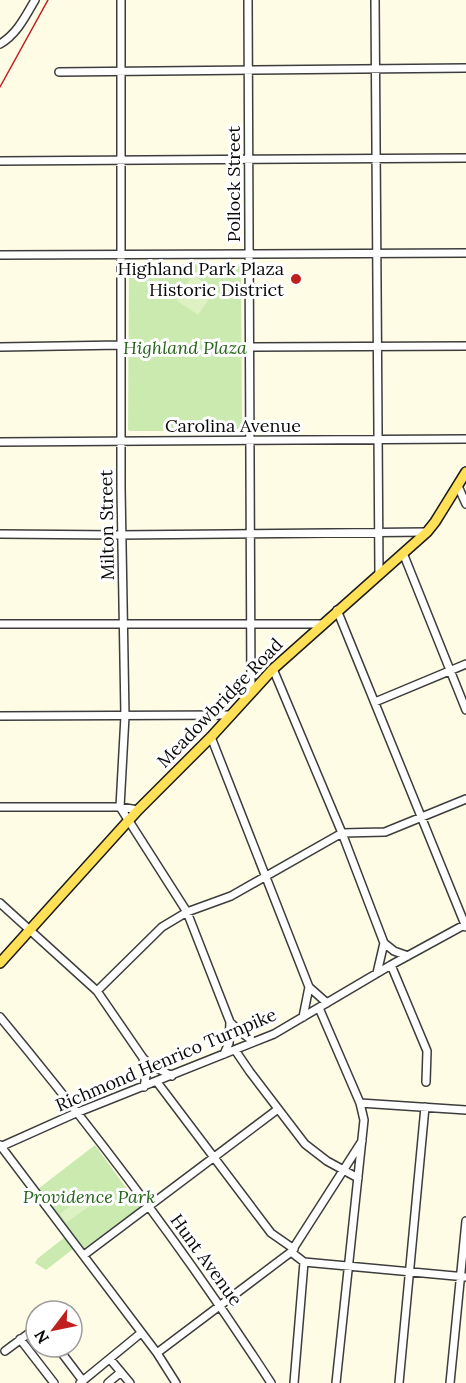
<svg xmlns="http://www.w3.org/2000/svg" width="466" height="1383" font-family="Lora,serif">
  <rect width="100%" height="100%" fill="#fffce6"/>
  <path fill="#caeaaf" d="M129,264H241L242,431H130L128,430Z
    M95,1145L140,1207L83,1249L38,1189Z
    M65,1237L73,1249L46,1270L35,1263L37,1259Z"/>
  <path fill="#def1c2" d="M193,275L215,290L198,315L176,300Z
    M92,1189L99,1199L66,1223L60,1214Z"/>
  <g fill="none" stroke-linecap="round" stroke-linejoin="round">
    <g stroke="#3d3d3d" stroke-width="10">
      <path id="minor" d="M121,0V488L125,716L120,807L187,912L230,1022L229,1043L224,1054
        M248,0L251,693
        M375,0L379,574
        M0,44C17,34 25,17 35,0
        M59,72L466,68
        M0,161L466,158
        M0,255L466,253
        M0,347L122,345
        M249,347L466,346
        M0,442L466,439
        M458,486L466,504
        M0,534L118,535L427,532
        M403,553L466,710
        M337,610L466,927
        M0,624H322
        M273,669L342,833L384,943L377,973
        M375,702L466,664
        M0,716L232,715
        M211,737L309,987L327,1003
        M0,807H120L138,810
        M0,903L97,991L143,1058L149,1064L172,1076
        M384,943L394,951L408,956
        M391,965L427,1051L426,1082
        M97,991L162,927L187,912L231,896L342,833L385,832L466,799
        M319,1008L360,1103L364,1120L336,1383
        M0,1017C97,1134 189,1256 271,1383
        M303,1017L309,987
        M230,1022L238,1030L254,1042
        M235,1050L250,1072L305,1144L327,1161L358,1178
        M143,1058L146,1076L144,1087
        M157,1082L271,1233L294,1249
        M360,1103L466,1110
        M0,1145L157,1353L176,1383
        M0,1147L76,1113L274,1034L391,965L466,924
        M291,1252L304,1262L466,1277
        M84,1255L278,1109
        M20,1339L54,1383
        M60,1347L61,1352L83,1381
        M5,1351L36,1328
        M157,1353L291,1252L362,1141
        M110,1359L130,1383
        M80,1383L141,1333
        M108,1383L121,1372
        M294,1383L304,1262
        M399,1383L425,1107
        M450,1383L466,1221"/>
    </g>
    <g stroke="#1b1b1b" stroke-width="12">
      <path id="major" d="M0,963L138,810L211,737L273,669L427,532L435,522L466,472"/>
    </g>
    <use href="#minor" stroke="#fff" stroke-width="7"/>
    <use href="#major" stroke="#ffe056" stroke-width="9"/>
    <path stroke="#bf1f1d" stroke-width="1.5" d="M0,87L48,0"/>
  </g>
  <circle fill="#bf1f1d" stroke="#fff" stroke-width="2" cx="296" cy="279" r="6"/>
  <g text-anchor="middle" stroke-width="6" stroke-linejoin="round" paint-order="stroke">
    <g font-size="18" fill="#0a0a0a" stroke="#fff">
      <text transform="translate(234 184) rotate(-90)" y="6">Pollock Street</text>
      <text x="233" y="432">Carolina Avenue</text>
      <text transform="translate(107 525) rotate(-91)" y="6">Milton Street</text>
      <text transform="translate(220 703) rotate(-46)" y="6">Meadowbridge Road</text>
      <text transform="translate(166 1060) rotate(-23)" y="6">Richmond Henrico Turnpike</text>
      <text transform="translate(206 1260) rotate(54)" y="6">Hunt Avenue</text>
    </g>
    <g font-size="18" fill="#0a0a0a" stroke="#fff" text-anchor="end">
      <text x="284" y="275">Highland Park Plaza<tspan x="284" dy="21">Historic District</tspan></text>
    </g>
    <g font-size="18" font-style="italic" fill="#246319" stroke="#fff">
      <text x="185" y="354">Highland Plaza</text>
      <text x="89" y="1203">Providence Park</text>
    </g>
  </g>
  <g transform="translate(54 1329) rotate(238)"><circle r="28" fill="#ffffff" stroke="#9d9d9d" stroke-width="1.5"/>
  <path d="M0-4.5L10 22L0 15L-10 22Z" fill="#bf1f1d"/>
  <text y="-9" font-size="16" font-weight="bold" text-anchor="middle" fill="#0a0a0a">N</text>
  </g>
</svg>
